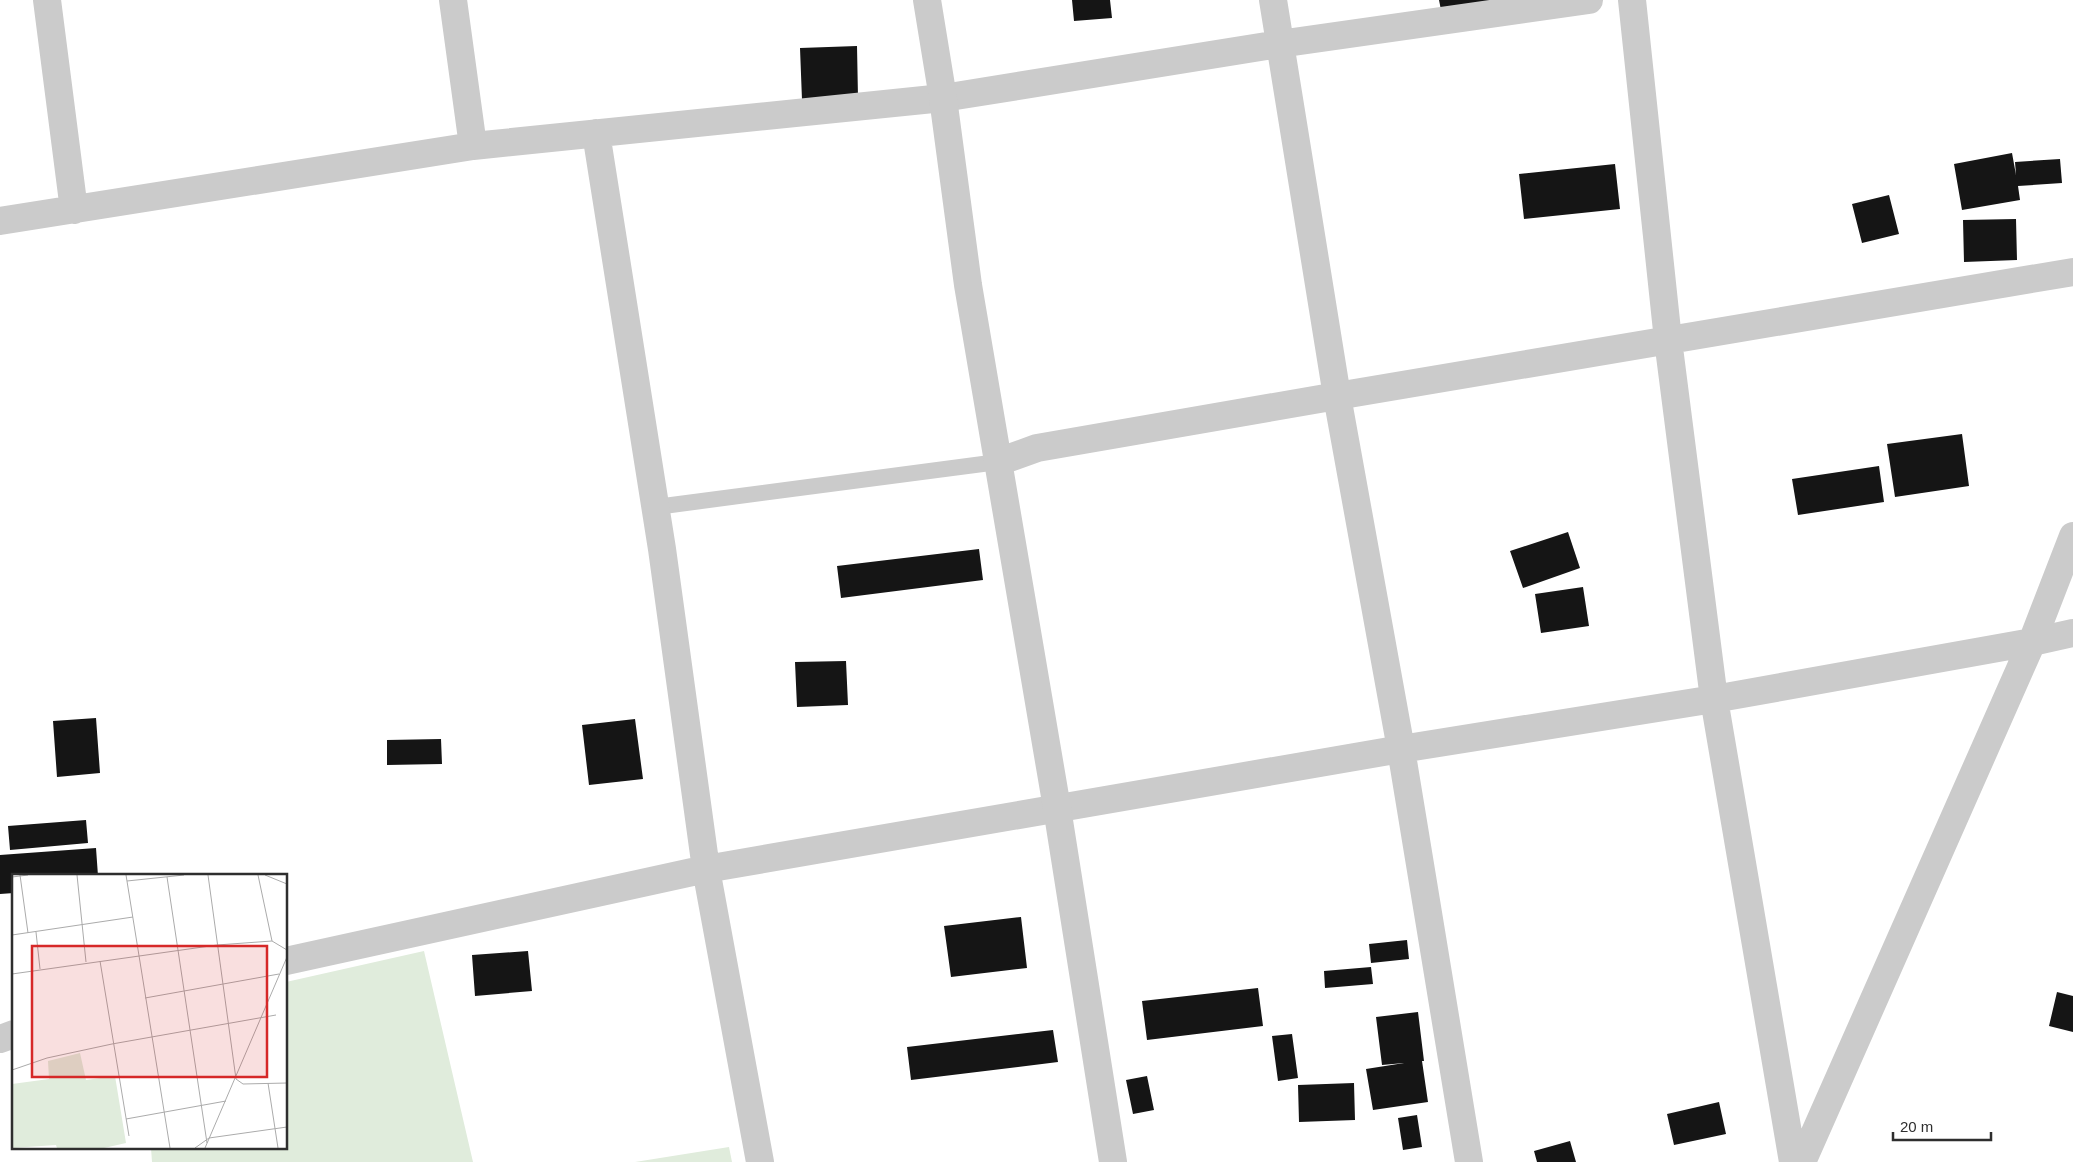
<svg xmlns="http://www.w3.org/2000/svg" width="2073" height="1162" font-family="Helvetica,sans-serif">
  <rect width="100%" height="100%" fill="#fff"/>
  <path fill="#e0ecdc" d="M424,951L473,1162H152L151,1148H286V982Z
    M729,1147L732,1162H635Z"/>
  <path fill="#151515" d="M1072,0H1110L1112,18L1074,21Z
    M1439,0H1502L1441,10Z
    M857,46L858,98L802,100L800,48Z
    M2012,153L2016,175L2015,162L2060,159L2062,183L2018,186L2020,200L1962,210L1954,164Z
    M1615,164L1620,209L1524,219L1519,174Z
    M1889,195L1899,234L1862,243L1852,204Z
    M2016,219L2017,260L1964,262L1963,220Z
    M1962,434L1969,486L1895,497L1887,444Z
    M1879,466L1884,502L1798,515L1792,479Z
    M1568,532L1580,568L1523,588L1510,551Z
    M979,549L983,580L841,598L837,566Z
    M1583,587L1589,626L1541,633L1535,594Z
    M846,661L848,705L797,707L795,662Z
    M96,718L100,773L57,777L53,721Z
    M635,719L643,779L589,785L582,725Z
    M441,739L442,764L387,765V740Z
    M86,820L88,843L10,850L8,826Z
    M96,848L98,876H14V893L0,894V855Z
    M1021,917L1027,968L951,977L944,926Z
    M1407,940L1409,959L1371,963L1369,944Z
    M528,951L532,991L475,996L472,955Z
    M1371,967L1373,984L1325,988L1324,971Z
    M1258,988L1263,1026L1147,1040L1142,1001Z
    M2057,992L2073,996V1032L2049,1026Z
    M1418,1012L1424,1061H1422L1428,1102L1373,1110L1366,1069L1404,1063L1382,1065L1376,1017Z
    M1053,1030L1058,1062L911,1080L907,1047Z
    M1292,1034L1298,1078L1278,1081L1272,1036Z
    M1147,1076L1154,1110L1133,1114L1126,1080Z
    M1354,1083L1355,1120L1299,1122L1298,1085Z
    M1719,1102L1726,1134L1674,1145L1667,1114Z
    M1417,1115L1422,1147L1403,1150L1398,1118Z
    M1570,1141L1576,1162H1537L1534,1151Z"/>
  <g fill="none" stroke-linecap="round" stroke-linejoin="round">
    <path stroke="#cbcbcb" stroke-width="16" d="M656,507L998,462"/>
    <path stroke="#cbcbcb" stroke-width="28" d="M47,0L74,210
      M453,0L473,146
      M1273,0L1337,396L1401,749L1469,1162
      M1632,0L1668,340L1714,699L1793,1162
      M596,133L662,549L706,869L760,1162
      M0,221L473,146L943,98L1279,44L1589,0
      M998,462L1037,448L1337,396L2073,272
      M286,961L706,869L1401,749L1714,699L2032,642L2073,633
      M0,1039L14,1034
      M1802,1162L2032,642L2073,536"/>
    <path stroke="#cbcbcb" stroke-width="28" d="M927,0L943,98L968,285L1057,808L1113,1162"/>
  </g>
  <g transform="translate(12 874)">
    <rect width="275" height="275" fill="#fff"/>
    <path d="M68,179L74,206L103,202L114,269L92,274H45L44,271L0,274V210L37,205L36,187Z" fill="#e0ecdc"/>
    <path fill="none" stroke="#ababab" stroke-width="1" d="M8,1L16,59M65,1L74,88M114,1L158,274M196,1L224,205L231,210L275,209M246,1L260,67M253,1L275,10M0,3L16,1M155,3L195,269M115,7L172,1M24,58L28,95M0,61L121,43M88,87L117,262M0,100L205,71L260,67L275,76M133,124L267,100M0,196L35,184L100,170L264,141M256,209L266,274M114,245L214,227M183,274L197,264L275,253M193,274L275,83"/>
    <path fill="#d62828" fill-opacity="0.15" stroke="#d62828" stroke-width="2.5" d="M20,72H255V203H20Z"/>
    <rect width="275" height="275" fill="none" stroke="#2e2e2e" stroke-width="2.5"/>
  </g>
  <path d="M1893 1132v8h98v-8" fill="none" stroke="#2e2e2e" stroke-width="2.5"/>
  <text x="1900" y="1132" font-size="15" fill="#2e2e2e" stroke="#ffffff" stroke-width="4" paint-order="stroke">20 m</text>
</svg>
